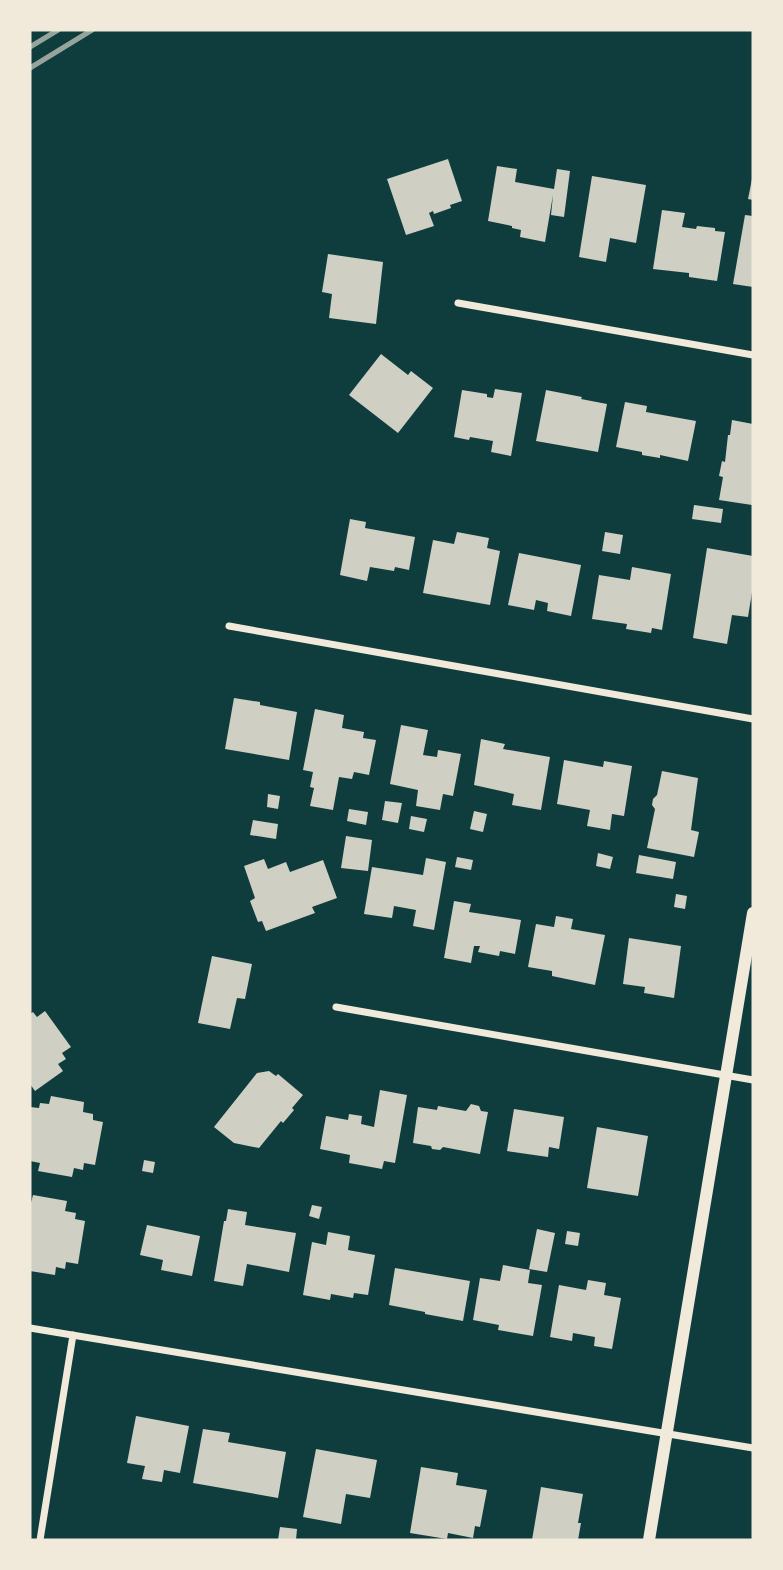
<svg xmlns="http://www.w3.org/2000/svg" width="783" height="1570" font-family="Barlow,sans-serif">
  <rect width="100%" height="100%" fill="#0f3d3e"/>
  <path fill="#cfcfc3" d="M448,159L462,201L450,205L451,208L434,214L433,211L429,213L434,226L406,235L387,179Z
    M497,166L517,169L515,182L554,189L557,169L570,171L564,217L551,215L553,195L545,242L520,237L521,230L512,228V226L488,221Z
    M592,176L646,185L636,243L610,238L606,262L579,257Z
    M752,179H753V200L748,199Z
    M662,210L685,213L682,227L696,229L697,226L715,228V231L725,232L717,281L689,277V273L653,269Z
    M745,215L753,216V287L733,284Z
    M328,254L383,262L376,324L329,318L332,294L322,292Z
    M381,354L408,375L411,371L433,388L398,433L349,395Z
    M495,389L522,393L511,456L491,452L493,441L470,437L469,440L454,437L462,390L487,394V397L493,398Z
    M546,390L582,397L581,399L607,404L598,452L536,441Z
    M625,402L647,406L646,412L696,421L688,461L660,455V458L642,455V452L616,447Z
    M732,420L753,424L752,505L719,500L723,477L719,476L722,461L725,462L728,435H730Z
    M694,505L723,509L721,523L692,519Z
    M350,519L366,522L365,528L415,537L409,570L395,567L394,571L370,567L367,581L340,575Z
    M457,532L489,538L487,548L500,551L490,605L423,593L433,540L454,544Z
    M605,532L623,535L620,554L602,551Z
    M707,548L753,556V586L748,617L732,615L727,644L693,638Z
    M519,553L581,565L571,616L547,611L548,603L536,600L534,610L508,605Z
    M632,567L671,574L662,630L652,628L651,633L626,629L627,624L592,619L599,575L630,580Z
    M234,698L260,702V705L297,712L289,760L225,749Z
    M315,709L344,715L342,728L364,732L363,738L376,740L369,775L354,772L352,779L339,777L333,810L310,806L314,788L310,787L313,772L303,770Z
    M401,725L428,730L423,755L437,757L438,750L461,754L453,796L443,794L440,810L416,806L418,790L390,784Z
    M481,739L505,744L503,749L550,757L541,810L512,805L514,794L474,785Z
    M564,760L603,767L604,761L632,766L624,816L612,814L610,830L587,826L590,810L557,804Z
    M662,771L698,778L691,830L699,832L694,857L647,848L655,809L652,805L653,799L657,795Z
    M268,794L280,796L278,809L267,807Z
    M385,801L402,803L398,823L382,820Z
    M349,809L368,812L366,825L347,821Z
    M474,811L487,814L483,832L470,829Z
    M411,816L427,819L424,832L409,829Z
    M253,820L278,824L276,839L250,835Z
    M346,836L372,840L368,871L341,868Z
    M598,853L613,857L610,869L596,866Z
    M639,855L676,862L673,879L636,873Z
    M457,857L473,860L471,870L455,867Z
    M426,858L446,862L434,930L413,926L416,910L394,906L392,918L364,914L372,867L423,875Z
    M264,859L268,869L286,862L290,872L323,860L337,898L312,907L315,913L266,931L262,921L258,922L250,901L255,898L244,866Z
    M676,894L687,896L685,909L674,907Z
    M454,901L471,904L469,912L521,920L515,954L500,951L499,956L478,952L480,946H474L471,963L444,958Z
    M556,916L573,919L571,929L605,935L595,985L552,976V971L528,967L536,924L554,927Z
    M629,938L681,946L674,998L644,993L645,987L623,984Z
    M212,956L252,964L245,999L237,998L230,1029L198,1023Z
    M45,1011L71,1047L62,1053L66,1059L58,1064L63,1071L35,1091L30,1084V1014L33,1012L37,1017Z
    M269,1071L276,1076L278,1074L303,1095L292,1108L294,1110L283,1123L281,1121L259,1148L234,1143L214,1127L257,1073Z
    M380,1090L407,1095L395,1163L384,1161L382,1169L349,1163L350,1155L320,1149L326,1116L348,1120L349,1114L362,1116L361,1124L374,1127Z
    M51,1096L84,1102L83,1112L93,1114V1120L103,1122L95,1165L84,1163L83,1170L74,1168L72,1177L38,1171L40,1163L30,1161V1107L39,1108L40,1103L49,1104Z
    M471,1104L479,1106L481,1111L488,1112L480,1154L443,1147L440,1150L432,1149L431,1146L413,1143L418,1107L437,1110L438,1106L466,1111Z
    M514,1109L564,1117L559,1149L549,1147L548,1157L507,1151Z
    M597,1127L648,1136L638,1196L587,1188Z
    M144,1160L155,1162L153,1173L142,1171Z
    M33,1195L67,1201L65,1211L76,1213L75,1219L85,1221L78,1264L66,1262L65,1269L56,1267L55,1275L30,1271V1203H31Z
    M312,1205L322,1207L319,1219L309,1216Z
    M228,1209L247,1212L245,1225L296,1233L289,1272L247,1264L243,1286L214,1281L224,1221H226Z
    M147,1225L200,1236L192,1276L161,1270L163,1260L140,1255Z
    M537,1229L555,1233L547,1272L529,1269Z
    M567,1231L580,1233L578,1246L565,1244Z
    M328,1232L350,1236L348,1250L375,1255L368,1295L354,1293L353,1298L331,1294L330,1300L303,1295L312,1242L326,1245Z
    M503,1265L530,1270L528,1283L542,1285L533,1336L498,1330L499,1325L473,1320L480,1278L500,1281Z
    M395,1268L470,1281L463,1321L425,1314V1312L389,1305Z
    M588,1280L606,1283L604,1295L621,1298L612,1349L594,1346L595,1337L573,1333L572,1341L550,1337L559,1285L586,1290Z
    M136,1416L189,1426L180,1473L164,1470L162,1482L142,1479L145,1466L127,1463Z
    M203,1429L230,1433L228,1442L286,1452L278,1498L193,1483Z
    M316,1449L377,1460L370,1498L346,1494L341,1524L303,1517Z
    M421,1467L458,1473L456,1485L487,1490L480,1527L475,1526L473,1538L448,1533L447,1539L410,1533Z
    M541,1487L583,1494L578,1523H581L578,1540H532Z
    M280,1527L297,1529L296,1540H278Z"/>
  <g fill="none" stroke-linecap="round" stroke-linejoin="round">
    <path stroke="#f1e9da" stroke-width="7" d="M458,303L753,355
      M229,626L753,719
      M336,1007L753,1080
      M30,1328L753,1448
      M40,1540L73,1335"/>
    <path stroke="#f1e9da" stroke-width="12" d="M649,1540L753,913"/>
    <path stroke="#97a49c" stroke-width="5" d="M30,47L58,30
      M30,68L92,30"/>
  </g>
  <rect width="783" height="1570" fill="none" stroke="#f1e9da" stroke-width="63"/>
</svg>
